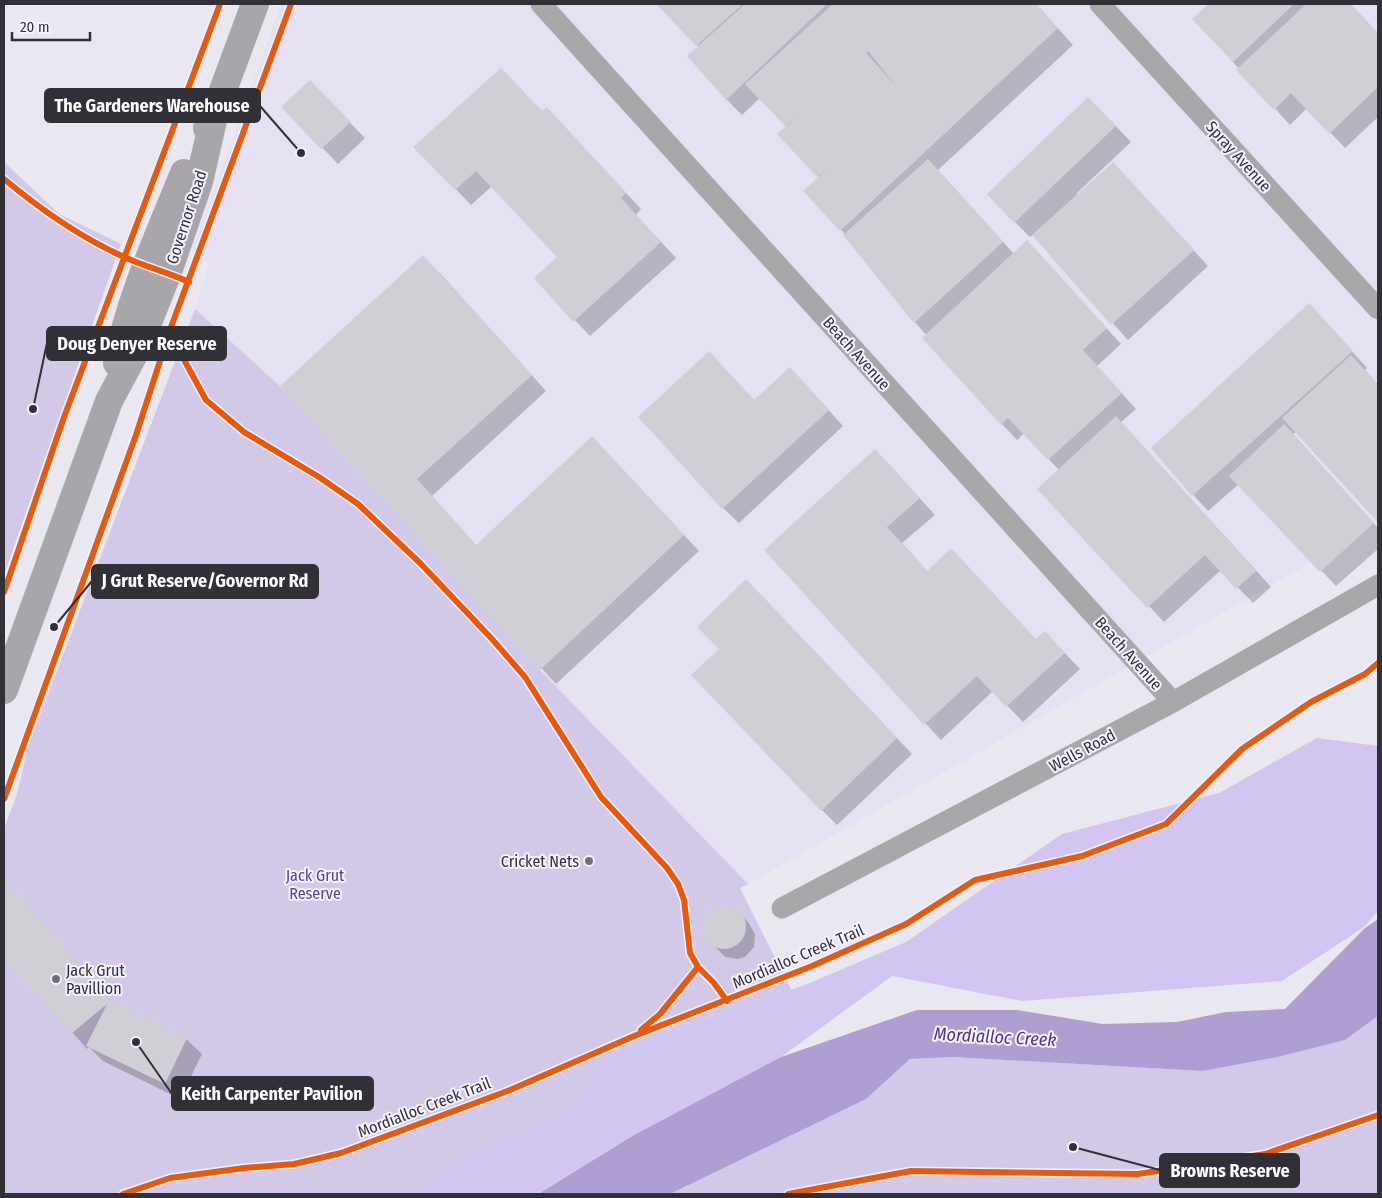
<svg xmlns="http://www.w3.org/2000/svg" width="1382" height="1198" font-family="'Fira Sans Condensed',sans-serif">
  <rect width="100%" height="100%" fill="#e9e7f0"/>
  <path fill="#e5e0f2" d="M281,4H1378V524L748,884L540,670L280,386L195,309L209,265L193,249Z"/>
  <path fill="#d1c9e7" d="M4,162L59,214L121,244L4,575Z
    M195,309L280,386L540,670L748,884L740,888L801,1009L482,1194H4V829L17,794L28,747Z
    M1378,1016V1194H670L866,1099L910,1059L953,1057L1203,1071L1278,1057L1345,1040Z"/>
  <path fill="#d2c5f1" d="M1317,738L1378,746V911L1364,927L1282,981L1022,1001L892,976L781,1057L634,1135L537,1194H418L459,1162L580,1107L601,1058L805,985L906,942L1062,834L1219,793Z"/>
  <path fill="#ae9ed2" d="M1378,919V1016L1345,1040L1278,1057L1203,1071L953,1057L910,1059L866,1099L670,1194H538L634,1135L781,1057L917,1010H1017L1103,1024L1177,1022L1226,1012L1285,1009L1365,928Z"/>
  <path fill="#0003" d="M658,4H1036L1073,45L938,170L1014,254L1042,258L1121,344L1097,366L1136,409L1121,422L1271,587L1253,603L1221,570L1164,622L1039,489L1059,470L1024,433L1017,440L1002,424L915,322L845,234L805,191L820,178L779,134L787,127L760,98L742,115L726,99L699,47Z
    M1210,4H1350L1378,34V117L1345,148L1307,108L1290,125L1194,19Z
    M325,97L365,138L338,164L283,107Z
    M543,112L562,124L641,209L636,215L676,258L590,336L535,278L559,257L492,186L471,205L415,147Z
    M1104,114L1131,142L1077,193L1078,195L1128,179L1208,266L1128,340L1033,235L1030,237L1015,222Z
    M439,272L546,391L432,496L477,546L607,453L699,551L556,684L281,386Z
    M1324,320L1367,368L1365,370L1378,385V520L1296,432L1293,434L1378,528V549L1336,586L1239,484L1208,511L1152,449Z
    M709,353L755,401L805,384L843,426L739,523L723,508Z
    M890,466L935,515L902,543L928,572L1036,640L1060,648L1080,669L1023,722L993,691L941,740L765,550Z
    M762,596L912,754L837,825L822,810Z
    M12,890L112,1003L186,1039L202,1054L180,1099L103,1061L89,1047L87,1049L4,955V896Z
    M718,907L732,908L737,911L748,922L755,934L754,947L745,957L738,959L725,957L705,936L703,922L711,910Z
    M277,1077L282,1082L285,1092L266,1098L261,1093Z"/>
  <path fill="#d1cfd6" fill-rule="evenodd" d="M656,4H743L696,46Z
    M745,4H827L726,100L687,56Z
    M833,4H1036L1058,28L840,231L803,191L827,169L817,177L777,134L797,116L785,126L745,84ZM868,51L897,87L866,53Z
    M1208,4H1294L1233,62L1192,19Z
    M1306,4H1351L1378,33V87L1329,134L1291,93L1274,110L1236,70Z
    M501,68L542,111L547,107L626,193L621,198L661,242L573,322L534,278L557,257L476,171L455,190L413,147Z
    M310,80L351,122L321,149L281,107Z
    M1088,97L1116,126L1014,223L987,194Z
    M928,159L1003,242L914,323L843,235Z
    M1113,162L1194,250L1111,325L1032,235Z
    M1027,240L1107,328L1012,415L1083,350L1122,393L1048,460L1008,418L1001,425L922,338Z
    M423,255L532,375L417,479L476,545L592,436L684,535L540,670L280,386Z
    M1309,303L1353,351L1192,496L1151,448Z
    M709,351L754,400L790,367L829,410L722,509L638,417Z
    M1351,355L1378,385V522L1282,418Z
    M1116,416L1256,571L1236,589L1205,555L1147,608L1037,489Z
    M1284,424L1374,523L1320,572L1229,476Z
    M875,449L920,498L887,527L927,571L951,548L1036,639L1045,631L1065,653L1006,707L977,676L924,725L764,550Z
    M746,579L897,738L821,811L691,675L719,649L697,627Z
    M12,888L109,1000L187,1038L165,1084L86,1046L107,1004L71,1034L4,957V895Z
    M702 927a22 22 0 1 1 44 0a22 22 0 1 1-44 0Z
    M277,1076L281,1087L260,1094L257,1083Z"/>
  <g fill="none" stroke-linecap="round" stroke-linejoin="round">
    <path stroke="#a8a7aa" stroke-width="21" d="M541,4L1173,702
      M1100,4L1378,309
      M782,908L1173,702L1378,585"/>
    <path stroke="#a8a6aa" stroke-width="28" d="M207,128L215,112L255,4
      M117,363C130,297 159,235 184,173
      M4,690L109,401L139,345L168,272L199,182L215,112"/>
    <g stroke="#f5f1ff" stroke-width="9">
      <path id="cycleway" d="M4,179C40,209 78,236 122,256C143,266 167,272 189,282
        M171,327L177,347L206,400L244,432L319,477L358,504L421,564L492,639L525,677L601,797L667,868L678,884L684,900L690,953L698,967
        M4,592L64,417L220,4
        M4,799L136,435L171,327L291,4
        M641,1030L660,1014L698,967L714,983L727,1001
        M123,1194L170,1178L244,1168L294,1164L341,1153L510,1090L634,1036L812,966L906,924L975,880L1082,856L1166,824L1242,749L1311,702L1365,674L1378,663
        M788,1194L911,1171L1138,1174L1265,1154L1378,1115"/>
    </g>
    <use href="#cycleway" stroke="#e8590c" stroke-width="6"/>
  </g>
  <g fill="#727078" stroke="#f5f1ff" stroke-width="2">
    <circle cx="589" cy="861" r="5"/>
    <circle cx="56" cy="979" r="5"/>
  </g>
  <g text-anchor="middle" stroke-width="4" stroke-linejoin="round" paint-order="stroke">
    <g font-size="16" fill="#323037" stroke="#f5f1ff">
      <text transform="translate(1239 156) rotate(48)" y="6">Spray Avenue</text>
      <text transform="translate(186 217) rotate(-72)" y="6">Governor Road</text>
      <text transform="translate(857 353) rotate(48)" y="6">Beach Avenue</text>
      <text transform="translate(1129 653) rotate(48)" y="6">Beach Avenue</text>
      <text transform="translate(1082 750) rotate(-28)" y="6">Wells Road</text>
      <text transform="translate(798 956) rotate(-23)" y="6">Mordialloc Creek Trail</text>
      <text transform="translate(424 1107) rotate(-21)" y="6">Mordialloc Creek Trail</text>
    </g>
    <g font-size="16" fill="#323037" stroke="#f5f1ff" text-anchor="end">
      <text x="579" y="867">Cricket Nets</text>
      <text x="66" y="976" text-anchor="start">Jack Grut<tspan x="66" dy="18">Pavillion</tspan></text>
    </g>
    <g font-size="16" fill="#5f3f95" stroke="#f5f1ff">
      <text x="315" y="881">Jack Grut<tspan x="315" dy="18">Reserve</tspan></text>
    </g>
    <g font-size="18" font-style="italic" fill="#523186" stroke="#f5f1ff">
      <text transform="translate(995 1037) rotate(3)" y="6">Mordialloc Creek</text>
    </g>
  </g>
  <path fill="none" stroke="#323037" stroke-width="2" d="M301 153L260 106M33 409L47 343M54 627L92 581M136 1042L172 1094M1073 1147L1160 1170"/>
  <g fill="#323037" stroke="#f5f1ff" stroke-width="2">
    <circle cx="301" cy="153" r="5"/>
    <circle cx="33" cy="409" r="5"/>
    <circle cx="54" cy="627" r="5"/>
    <circle cx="136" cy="1042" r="5"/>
    <circle cx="1073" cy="1147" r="5"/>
  </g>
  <g fill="#323037" stroke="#323037" stroke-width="2">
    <rect x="45" y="89" width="215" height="33" rx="5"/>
    <rect x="47" y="327" width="179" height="33" rx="5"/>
    <rect x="92" y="565" width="226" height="33" rx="5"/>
    <rect x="172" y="1077" width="201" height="33" rx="5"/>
    <rect x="1160" y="1154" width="139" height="33" rx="5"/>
  </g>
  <g font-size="18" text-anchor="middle" font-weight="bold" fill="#fff">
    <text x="152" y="112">The Gardeners Warehouse</text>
    <text x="137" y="350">Doug Denyer Reserve</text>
    <text x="205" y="587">J Grut Reserve/Governor Rd</text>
    <text x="272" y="1100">Keith Carpenter Pavilion</text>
    <text x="1230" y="1177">Browns Reserve</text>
  </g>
  <rect width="1382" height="1198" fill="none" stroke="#323037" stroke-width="10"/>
  <path d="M12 32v8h78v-8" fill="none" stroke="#323037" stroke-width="2.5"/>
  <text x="20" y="32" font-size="15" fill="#323037" stroke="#f5f1ff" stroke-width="4" paint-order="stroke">20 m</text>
</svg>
